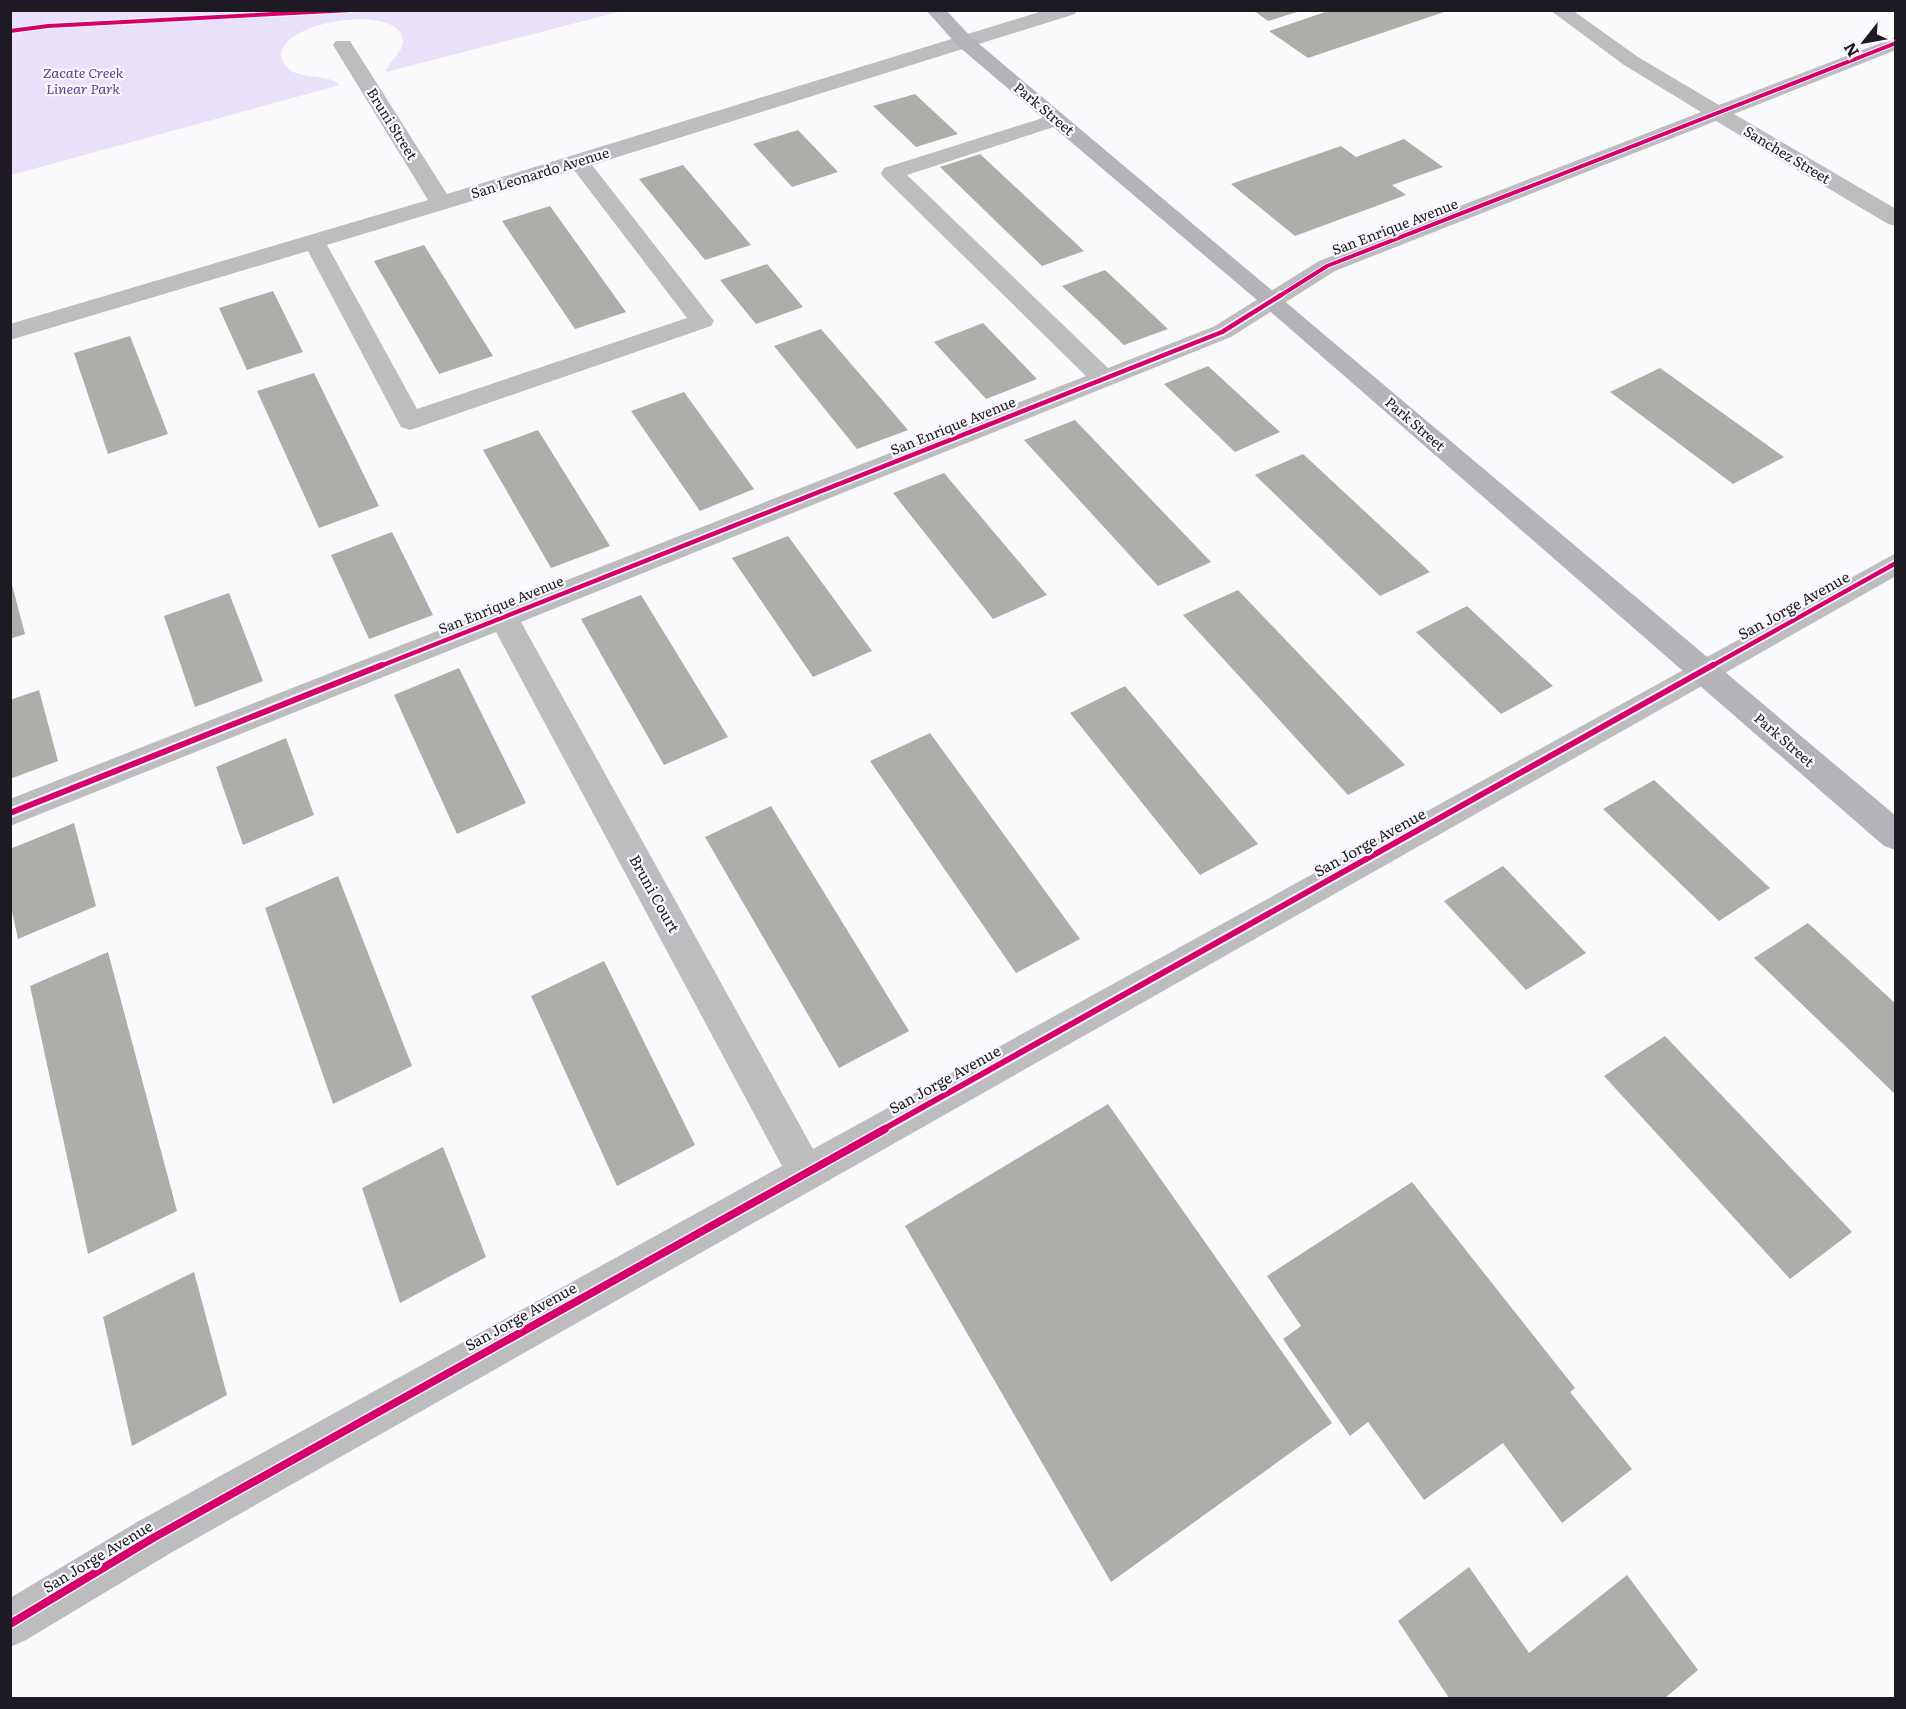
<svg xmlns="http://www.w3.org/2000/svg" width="1906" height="1709" font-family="Literata,serif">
  <rect width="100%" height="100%" fill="#faf9fc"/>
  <path fill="#e8e1f9" d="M11,10H622V11L386,72C389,60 404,52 403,40C399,0 264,24 283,62C294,83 325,71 340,85L11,175Z"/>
  <path fill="#afadaa" d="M1253,10H1300V11L1268,21Z
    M1331,10H1447V11L1308,58L1269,31Z
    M915,94L958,134L916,147L873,106Z
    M798,130L838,172L792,187L753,144Z
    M1404,139L1443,167L1392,185L1406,195L1295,236L1231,184L1341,146L1356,157Z
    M980,154L1084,251L1042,266L940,167Z
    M683,165L751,245L705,260L639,179Z
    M550,206L626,312L575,329L502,221Z
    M424,245L493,356L439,374L374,261Z
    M767,264L803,307L756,324L720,280Z
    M1105,270L1168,329L1124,345L1062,286Z
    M273,291L303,352L247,370L219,308Z
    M983,323L1037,379L986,399L934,342Z
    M821,329L908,430L857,449L774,346Z
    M130,336L168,434L108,454L74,353Z
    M1208,366L1280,432L1235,452L1164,384Z
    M1660,368L1784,457L1733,484L1610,392Z
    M314,373L379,506L319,528L257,391Z
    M684,392L754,489L700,511L631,411Z
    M1075,420L1211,562L1158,586L1024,440Z
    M538,430L610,546L551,568L483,450Z
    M1303,454L1430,572L1380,596L1255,475Z
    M944,473L1047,595L993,619L893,493Z
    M392,532L433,615L369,639L331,555Z
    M788,536L872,651L813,677L732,558Z
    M11,581L25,634L10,639V582Z
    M1238,590L1405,765L1348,795L1183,615Z
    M229,593L263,681L195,707L164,616Z
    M641,595L728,737L664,765L581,619Z
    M1467,606L1553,686L1501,714L1416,632Z
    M459,668L526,803L457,834L394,695Z
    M1125,686L1258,844L1200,875L1070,713Z
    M39,690L58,761L10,779V700Z
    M930,733L1080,939L1016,973L870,761Z
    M286,738L314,815L243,845L216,767Z
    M1654,780L1770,888L1719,921L1603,809Z
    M771,806L909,1031L839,1068L705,837Z
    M74,823L96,906L18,939L10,902V849Z
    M1503,866L1586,953L1526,990L1444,901Z
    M338,876L412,1066L333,1104L265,908Z
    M1808,923L1896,1004V1095L1754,958Z
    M108,952L177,1211L88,1254L30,986Z
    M604,961L695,1145L617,1186L531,996Z
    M1665,1036L1852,1232L1790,1279L1604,1076Z
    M1108,1104L1332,1423L1111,1582L905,1226Z
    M443,1147L486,1257L400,1303L362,1188Z
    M1412,1182L1575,1388L1570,1392L1632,1469L1562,1523L1503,1443L1424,1500L1368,1422L1350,1436L1283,1339L1301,1326L1267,1276Z
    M194,1272L227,1395L132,1446L103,1317Z
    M1469,1567L1529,1653L1627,1575L1698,1670L1665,1698H1449L1398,1621Z"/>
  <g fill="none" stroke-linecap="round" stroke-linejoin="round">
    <path fill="#bdbcbf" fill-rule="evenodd" d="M1046,10H1077L1075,14L592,165L714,321L711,326L419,427L410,430L401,427L308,251L10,340V324L428,200L333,45L336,41H350L447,194ZM574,170L687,318L417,409L327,245Z
      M1550,10H1572L1638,57L1719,105L1896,37V50L1734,114L1896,209V226L1888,224L1716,121L1335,271L1231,337L521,622L813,1149L1896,553V576L169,1554L26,1640L10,1647V1598L137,1522L782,1166L496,632L10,826V799L1086,376L884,178L881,173L884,168L1049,116H1063L1067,120L1063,124L907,175L1108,368L1213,327L1319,261L1701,112L1624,65Z"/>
    <path fill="#b4b3b7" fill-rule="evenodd" d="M926,10H946L972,38L1896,816V850L1884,846L1264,306L958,46Z"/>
    <g stroke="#faf8fd" stroke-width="6">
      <path id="cycleway-far3" d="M10,31L48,26L351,10
        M1278,297L1327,266L1896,43"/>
    </g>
    <g stroke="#faf8fd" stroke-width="8">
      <path id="cycleway-far2" d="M378,667L1222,332L1281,295
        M1710,667L1896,563"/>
    </g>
    <g stroke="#faf8fd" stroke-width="10">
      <path id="cycleway-far1" d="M10,813L382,665
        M882,1130L1713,665"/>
    </g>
    <g stroke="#faf8fd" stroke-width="11">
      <path id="cycleway" d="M10,1624L153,1538L885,1129"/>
    </g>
    <use href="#cycleway-far3" stroke="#d6006c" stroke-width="4"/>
    <use href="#cycleway-far2" stroke="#d6006c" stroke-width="4.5"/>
    <use href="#cycleway-far1" stroke="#d6006c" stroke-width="6"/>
    <use href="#cycleway" stroke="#d6006c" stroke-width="8"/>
  </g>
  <g text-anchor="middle" stroke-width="4.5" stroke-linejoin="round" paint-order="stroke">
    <g font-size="14" font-style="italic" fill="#5f3d92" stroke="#faf8fd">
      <text x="83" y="78">Zacate Creek<tspan x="83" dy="16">Linear Park</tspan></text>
    </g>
    <g font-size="14" fill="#1d1a23" stroke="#faf8fd">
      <text transform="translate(1044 109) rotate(40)" y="5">Park Street</text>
      <text transform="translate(392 124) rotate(58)" y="5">Bruni Street</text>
      <text transform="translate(1787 155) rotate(31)" y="5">Sanchez Street</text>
      <text transform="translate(540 173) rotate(-17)" y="5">San Leonardo Avenue</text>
      <text transform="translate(1395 227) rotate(-21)" y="5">San Enrique Avenue</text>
      <text transform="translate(1415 424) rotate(41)" y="5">Park Street</text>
      <text transform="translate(953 426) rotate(-22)" y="5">San Enrique Avenue</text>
      <text transform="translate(501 605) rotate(-22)" y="5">San Enrique Avenue</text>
      <text transform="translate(1784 740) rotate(41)" y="5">Park Street</text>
    </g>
    <g font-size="15" fill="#1d1a23" stroke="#faf8fd">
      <text transform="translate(1794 606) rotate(-29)" y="5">San Jorge Avenue</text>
      <text transform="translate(1370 843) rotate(-29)" y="5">San Jorge Avenue</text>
      <text transform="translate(654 894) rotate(61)" y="5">Bruni Court</text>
      <text transform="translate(945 1080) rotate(-29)" y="5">San Jorge Avenue</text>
      <text transform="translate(521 1317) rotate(-29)" y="5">San Jorge Avenue</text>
      <text transform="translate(98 1557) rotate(-31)" y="5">San Jorge Avenue</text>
    </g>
  </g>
  <rect width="1906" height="1709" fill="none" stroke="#1d1a23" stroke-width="24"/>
  <g transform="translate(1864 42) rotate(239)" stroke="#faf8fd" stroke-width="4.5" paint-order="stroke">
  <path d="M0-4.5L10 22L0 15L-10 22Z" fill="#1d1a23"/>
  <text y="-9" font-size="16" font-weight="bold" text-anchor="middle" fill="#1d1a23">N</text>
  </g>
</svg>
